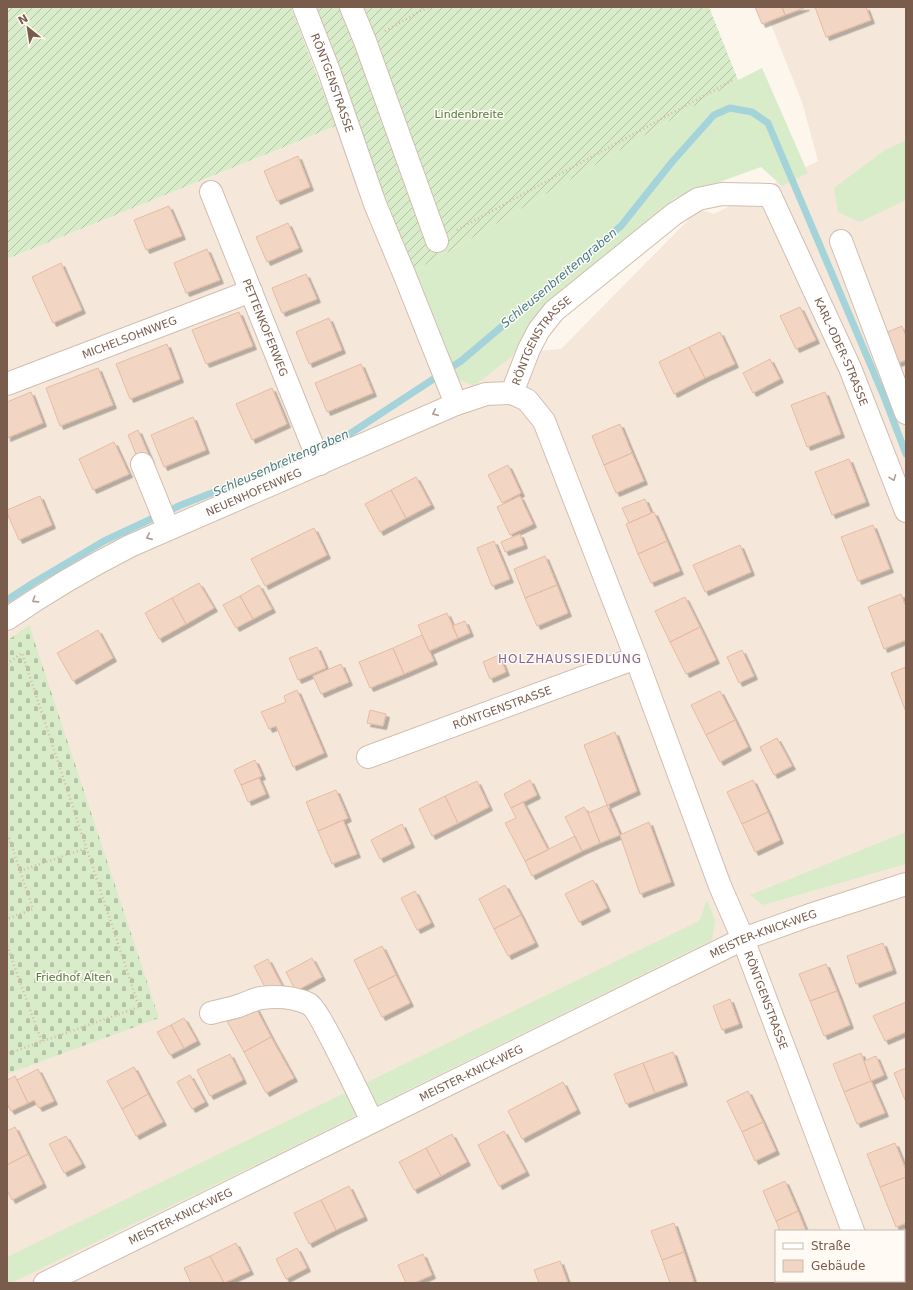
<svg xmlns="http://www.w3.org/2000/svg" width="913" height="1290" font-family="'DejaVu Sans',sans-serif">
  <defs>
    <pattern id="cemetery-stones" width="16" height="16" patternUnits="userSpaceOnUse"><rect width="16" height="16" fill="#d8ecc9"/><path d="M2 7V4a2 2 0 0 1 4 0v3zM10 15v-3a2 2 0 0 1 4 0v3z" fill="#b4c2a5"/></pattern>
    <pattern id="garden-furrows" width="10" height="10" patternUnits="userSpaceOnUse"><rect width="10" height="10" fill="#d8ecc9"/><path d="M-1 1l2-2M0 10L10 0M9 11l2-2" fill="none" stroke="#b4c2a5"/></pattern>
    <filter id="shadow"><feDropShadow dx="3.5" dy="3.5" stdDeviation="0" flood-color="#0004"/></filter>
  </defs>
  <rect width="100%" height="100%" fill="#fdf6ec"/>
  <path fill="#f5e8da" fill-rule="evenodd" d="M764,7H906V1283H7V259L336,126L432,371L497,354L561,349L699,209L714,214L818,161L802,102ZM776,1231H904V1281H776Z"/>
  <path fill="#d8ecc9" d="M762,68L808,173L782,186L761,167L675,198L549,307L511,357L474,386L455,378L414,271L450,251L738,80Z
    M906,140V200L860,222L838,212L834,188L885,150Z
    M906,832V864L763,905L750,895Z
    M707,900L715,920L712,940L237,1174L11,1283H7V1257L699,921Z"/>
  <path fill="url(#cemetery-stones)" d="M29,625L159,1018L7,1074V641Z"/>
  <path fill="url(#garden-furrows)" d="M7,7H291L336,126L7,259Z
    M311,7H709L738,80L450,251L414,271Z"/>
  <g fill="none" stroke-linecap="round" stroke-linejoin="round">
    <path stroke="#a5d3da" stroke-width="7" d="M7,600L33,583L104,541L181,505L237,483L348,435L461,361L621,226L672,162L714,115L730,108L752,112L768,123L885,399L906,454"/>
  </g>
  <path fill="#f3d5c3" stroke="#e6bba3" filter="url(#shadow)" d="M755,7H782L785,15L762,24Z
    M782,7H806L785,15Z
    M815,7H866L871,20L826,37Z
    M298,156L310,187L277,201L264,171Z
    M169,206L182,236L146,250L134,220Z
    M288,223L299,248L267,262L256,237Z
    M207,249L220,280L186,293L174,263Z
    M61,263L82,310L53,323L32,277Z
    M306,274L317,299L282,313L272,288Z
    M800,307L816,340L796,349L780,316Z
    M239,312L253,346L206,364L192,330Z
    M329,318L342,350L309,364L296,332Z
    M902,326L906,336V360L890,366L878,336Z
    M720,332L735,364L705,378L689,347Z
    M167,344L180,379L130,399L116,364Z
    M689,347L705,378L674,394L659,362Z
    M770,359L780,379L753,393L743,373Z
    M361,364L373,393L327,412L315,383Z
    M98,368L113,405L60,426L46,388Z
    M272,388L287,424L252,440L236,404Z
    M31,392L43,423L7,438V402Z
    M825,392L841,434L807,447L791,405Z
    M193,417L206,450L164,467L151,435Z
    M620,424L632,453L604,465L592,436Z
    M138,430L151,460L140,464L128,435Z
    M114,442L129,474L93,490L79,459Z
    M632,453L644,481L616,493L604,465Z
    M849,459L866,502L832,515L815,472Z
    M508,465L521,493L502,503L488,475Z
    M416,477L431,505L406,518L391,490Z
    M391,490L406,518L380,532L365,504Z
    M40,496L52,525L19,540L7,513V510Z
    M520,496L533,524L510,535L497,507Z
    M645,499L651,513L629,523L622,508Z
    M654,512L667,541L638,554L626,524Z
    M873,525L890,569L858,581L841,537Z
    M314,528L327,555L265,586L251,559Z
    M520,534L524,545L505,552L501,542Z
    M494,541L510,579L492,586L477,548Z
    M667,541L680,571L651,583L638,554Z
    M740,545L751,572L705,592L693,565Z
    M545,556L557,585L525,598L514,569Z
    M199,583L214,608L186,624L172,598Z
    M259,585L272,609L253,619L240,596Z
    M557,585L568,613L537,626L525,598Z
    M901,594L906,607V640L884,649L868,607Z
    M240,596L253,619L236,628L223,605Z
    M685,597L700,627L670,642L655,611Z
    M172,598L186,624L159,639L145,613Z
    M447,613L458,638L429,651L418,625Z
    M465,621L470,633L458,638L452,626Z
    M700,627L716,660L686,674L670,642Z
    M98,630L113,658L73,681L57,653Z
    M422,635L434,661L404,674L393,648Z
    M317,647L326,668L298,680L289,658Z
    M393,648L404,674L370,688L359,662Z
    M742,650L754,676L739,683L727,657Z
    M499,655L506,672L490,679L483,662Z
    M341,664L349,682L321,694L313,676Z
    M906,667V712L891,673Z
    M297,690L324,753L293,767L276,726L269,729L261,712L286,702L284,696Z
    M720,691L735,720L706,735L691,705Z
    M370,710L386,714L383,726L367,723Z
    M735,720L748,747L720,762L706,735Z
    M615,732L637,791L607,805L584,745Z
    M777,738L792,766L774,775L760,747Z
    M255,760L262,776L241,785L234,770Z
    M259,778L266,794L248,802L241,785Z
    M530,780L537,795L511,808L504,794Z
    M753,780L768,812L742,824L727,792Z
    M477,781L489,807L458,823L445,796Z
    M336,790L348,818L318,831L306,802Z
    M445,796L458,823L432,836L419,809Z
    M523,802L548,850L525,861L505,823L516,818L511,808Z
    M607,805L620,835L600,843L588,813Z
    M584,807L588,813L600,843L582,851L565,817Z
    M768,812L780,840L755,852L742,824Z
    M343,820L357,854L332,864L318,831Z
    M649,822L671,882L640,894L620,835Z
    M402,824L411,844L380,859L371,840Z
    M575,836L582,851L532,876L525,861Z
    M593,880L607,908L579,922L565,894Z
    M505,885L521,915L494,929L479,899Z
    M415,891L431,923L417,930L401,898Z
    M521,915L535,943L508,956L494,929Z
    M883,943L893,970L856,984L847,956Z
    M382,946L396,975L368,989L354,960Z
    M312,958L322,977L296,991L286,972Z
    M268,959L282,986L268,993L254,966Z
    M826,964L837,991L810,1001L799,974Z
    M396,975L410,1003L382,1017L368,989Z
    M837,991L850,1025L824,1036L810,1001Z
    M730,999L739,1024L722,1030L713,1006Z
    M906,1002V1032L885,1041L873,1016Z
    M255,1006L271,1037L244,1052L227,1021Z
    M184,1018L197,1041L184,1048L171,1025Z
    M171,1025L184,1048L170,1055L157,1032Z
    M271,1037L294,1078L266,1093L244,1052Z
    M673,1052L684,1082L655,1093L643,1063Z
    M861,1053L871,1081L844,1092L833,1064Z
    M230,1054L243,1080L210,1096L197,1070Z
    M876,1056L884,1075L871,1081L864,1061Z
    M643,1063L655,1093L626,1104L614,1074Z
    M134,1067L148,1094L122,1109L107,1081Z
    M906,1068V1100H905L894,1073Z
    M38,1069L54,1101L39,1108L34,1100L28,1103L17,1080Z
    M190,1075L205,1102L192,1109L177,1082Z
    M15,1076L28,1103L11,1111L7,1104V1080Z
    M871,1081L885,1113L857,1124L844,1092Z
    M563,1082L577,1110L522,1139L508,1111Z
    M748,1091L763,1122L742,1132L727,1101Z
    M148,1094L163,1122L136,1136L122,1109Z
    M763,1122L776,1151L755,1161L742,1132Z
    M15,1127L28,1154L7,1165V1131Z
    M504,1131L526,1172L499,1186L478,1145Z
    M452,1134L467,1162L441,1176L426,1148Z
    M66,1136L82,1164L64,1173L49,1144Z
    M895,1143L906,1170V1177L880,1187L867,1154Z
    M426,1148L441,1176L414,1190L399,1162Z
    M28,1154L43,1184L12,1200L7,1190V1165Z
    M906,1177V1223L896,1227L880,1187Z
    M785,1181L798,1211L776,1221L763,1191Z
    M349,1186L364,1217L336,1230L321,1200Z
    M321,1200L336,1230L309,1244L294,1213Z
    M798,1211L806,1231H780L776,1221Z
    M674,1223L684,1252L662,1260L651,1231Z
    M236,1243L250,1271L224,1283L210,1256Z
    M297,1248L307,1268L286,1279L276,1259Z
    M684,1252L694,1282L690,1283H670L662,1260Z
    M423,1254L432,1275L414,1283H406L398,1265Z
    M210,1256L224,1283H191L184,1268Z
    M560,1261L568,1283H539L534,1270Z"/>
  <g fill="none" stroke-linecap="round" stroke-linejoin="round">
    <g stroke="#d1beb0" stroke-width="24">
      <g id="minor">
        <path id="s1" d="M304,7L329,71L375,204L405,276L456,404"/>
        <path d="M351,7L365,41L437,241"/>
        <path id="s2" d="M211,192L320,464"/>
        <path d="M841,241L906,413"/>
        <path id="s3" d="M7,384L251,291"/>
        <path id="s4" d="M512,393L527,400L544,421L636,658L720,886L743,939L853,1231"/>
        <path id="s5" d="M512,393L529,349L539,330L554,311L674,214L698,199L722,194L770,195L850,368L906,511"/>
        <path d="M142,464L168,528"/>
        <path id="s6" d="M7,619C46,592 87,568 130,546L456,404L486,394L512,393"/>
        <path id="s7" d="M368,757L636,658"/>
        <path d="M211,1013C221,1010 231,1009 241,1005C247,1003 254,999 261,998C276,996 295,997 309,1004C319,1009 364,1105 372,1121"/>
        <path id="s8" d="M45,1283L743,939L810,915L906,884"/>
        <path d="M828,1283L835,1281"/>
      </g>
    </g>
    <path stroke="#d9b8a5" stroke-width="2.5" stroke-dasharray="1 3" stroke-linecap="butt" d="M385,31L428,7
      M457,230L733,80
      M7,664L22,653L139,1007L7,1054
      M7,835H8L33,909L7,919
      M20,871L87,848
      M7,946L42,1042
      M904,1261H906"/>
    <use href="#minor" stroke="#fff" stroke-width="22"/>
  </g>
  <defs><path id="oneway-chevron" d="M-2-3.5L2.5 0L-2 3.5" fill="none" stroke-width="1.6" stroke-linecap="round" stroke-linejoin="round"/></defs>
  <g stroke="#af9d94">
    <use href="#oneway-chevron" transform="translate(435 413) rotate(156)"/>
    <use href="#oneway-chevron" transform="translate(893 478) rotate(69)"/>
    <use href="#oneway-chevron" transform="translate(149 537) rotate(156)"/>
    <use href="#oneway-chevron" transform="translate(35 600) rotate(147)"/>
  </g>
  <g text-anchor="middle" stroke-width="3" stroke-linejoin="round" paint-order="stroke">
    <g font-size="11" fill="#7a5c4d" stroke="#fffaf3">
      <text dy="4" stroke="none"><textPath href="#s1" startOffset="81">RÖNTGENSTRASSE</textPath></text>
      <text dy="4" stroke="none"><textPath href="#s2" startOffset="146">PETTENKOFERWEG</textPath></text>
      <text dy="4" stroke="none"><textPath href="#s3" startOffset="131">MICHELSOHNWEG</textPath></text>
      <text dy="4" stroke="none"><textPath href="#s5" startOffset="61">RÖNTGENSTRASSE</textPath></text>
      <text dy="4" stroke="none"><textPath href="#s5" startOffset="520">KARL-ODER-STRASSE</textPath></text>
      <text dy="4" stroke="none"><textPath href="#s6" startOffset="278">NEUENHOFENWEG</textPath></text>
      <text dy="4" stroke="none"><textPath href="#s7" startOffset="143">RÖNTGENSTRASSE</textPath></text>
      <text dy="4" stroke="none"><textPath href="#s8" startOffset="799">MEISTER-KNICK-WEG</textPath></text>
      <text dy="4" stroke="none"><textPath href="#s4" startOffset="664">RÖNTGENSTRASSE</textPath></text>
      <text dy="4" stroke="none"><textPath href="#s8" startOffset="475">MEISTER-KNICK-WEG</textPath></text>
      <text dy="4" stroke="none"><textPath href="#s8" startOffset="151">MEISTER-KNICK-WEG</textPath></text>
    </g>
    <g font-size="11" fill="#537a41" stroke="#fffaf3">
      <text x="469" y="118">Lindenbreite</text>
      <text x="74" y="981">Friedhof Alten</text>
    </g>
    <g font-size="12" font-style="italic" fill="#437c86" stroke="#fffaf3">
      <text transform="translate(559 278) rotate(-40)" y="4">Schleusenbreitengraben</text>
      <text transform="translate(281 463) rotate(-24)" y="4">Schleusenbreitengraben</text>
    </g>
    <g font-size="12" letter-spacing="1" fill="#846695" stroke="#fffaf3">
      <text x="570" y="663">HOLZHAUSSIEDLUNG</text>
    </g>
  </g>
  <rect width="913" height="1290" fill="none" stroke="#7a5c4d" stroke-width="16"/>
  <rect x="775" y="1230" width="130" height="52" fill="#fffaf3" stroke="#cabbb1"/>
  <rect x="783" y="1243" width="20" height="6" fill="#ffffff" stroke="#cabbb1"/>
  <text x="811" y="1250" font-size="12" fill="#7a5c4d">Straße</text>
  <rect x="783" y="1260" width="20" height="12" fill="#f3d5c3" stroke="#cabbb1"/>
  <text x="811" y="1270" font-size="12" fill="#7a5c4d">Gebäude</text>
  <g transform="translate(28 28) rotate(330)" stroke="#fffaf3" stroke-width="3" paint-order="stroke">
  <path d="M0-3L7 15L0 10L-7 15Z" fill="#7a5c4d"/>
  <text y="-6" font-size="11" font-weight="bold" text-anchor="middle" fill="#7a5c4d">N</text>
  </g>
</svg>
